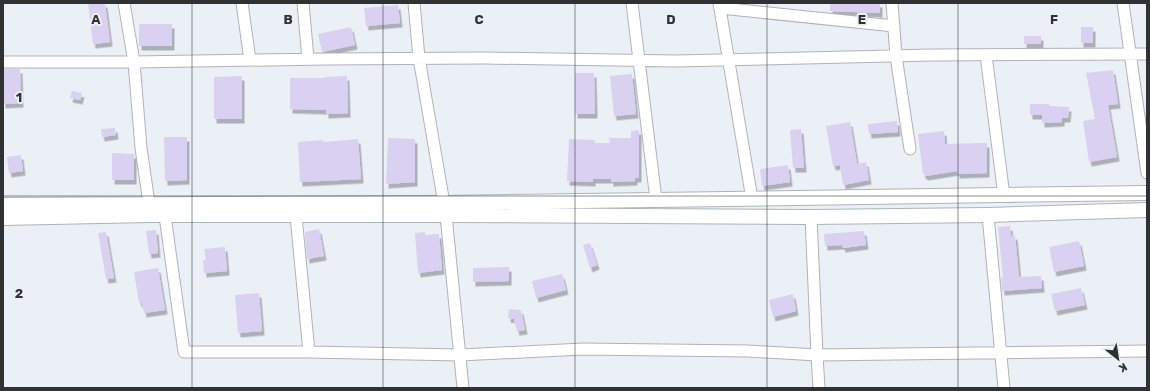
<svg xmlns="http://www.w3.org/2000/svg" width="1150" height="391" font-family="Rubik,sans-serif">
  <defs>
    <filter id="shadow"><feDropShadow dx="2.5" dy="4.5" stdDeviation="0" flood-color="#0004"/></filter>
  </defs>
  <rect width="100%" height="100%" fill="#ebf0f6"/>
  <path fill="#dad0f1" filter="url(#shadow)" d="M88,3H105L110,42L93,44Z
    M830,3H880V13L830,11Z
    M398,5L400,23L366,26L364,8Z
    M139,24H172V46H139Z
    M351,27L355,45L322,52L318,34Z
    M1081,27H1093V43H1081Z
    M1024,36H1041V44H1024Z
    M3,69H20L21,103L3,104Z
    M1113,70L1118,104L1108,105L1117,157L1089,162L1083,121L1095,119L1086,73Z
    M575,73H594L595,114H575Z
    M632,74L636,114L614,116L610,76Z
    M242,76V119H214V77Z
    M347,76L348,113L326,114V110L290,109V78H325V77Z
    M72,91L82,93L80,100L70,98Z
    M1030,104H1049V106L1069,107L1068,118H1062V122L1042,123V115H1030Z
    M897,121L898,132L869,134L868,124Z
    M850,122L857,164L866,162L869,180L843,185L840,165L833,166L826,126Z
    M115,128L116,135L102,137L101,129Z
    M801,129L804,168H793L790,130Z
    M639,130V178H635V181L611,182V179H593V182L567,181L569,139L595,140V143H610L609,138H631V131Z
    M944,131L945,144L987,143V173L957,174V171L926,176L923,174L918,134Z
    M164,137H187V180L165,181Z
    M388,138L415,139V182L386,184Z
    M358,139L361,179L300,182L298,142L323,140V142Z
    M112,153L134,154V180H112Z
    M21,155L23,171L9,173L7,157Z
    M788,165L790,182L762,186L760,169Z
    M1010,226L1011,236L1015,235L1019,277L1041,276L1042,288L1002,291L1001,278H1003L998,227Z
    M319,229L324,256L307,259L305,232Z
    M156,230L158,253L149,254L146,231Z
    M864,231L866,245L843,248L842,245L825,246L824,234Z
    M106,232L114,278L106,279L98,233Z
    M425,232V235L439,234L442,270L418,273L415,233Z
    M1079,241L1084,266L1054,272L1049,247Z
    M590,243L597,265L590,268L583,245Z
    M225,247L227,271L204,273L203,260H206L204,249Z
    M509,267V281L473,282V268Z
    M158,268L165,310L144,313L142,302L139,303L134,272Z
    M562,274L566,290L536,298L532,281Z
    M1081,288L1085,305L1055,311L1051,294Z
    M259,293L262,331L238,333L235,295Z
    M793,294L796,311L773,317L769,300Z
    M509,309L521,310L525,330L517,331L514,319L508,318Z"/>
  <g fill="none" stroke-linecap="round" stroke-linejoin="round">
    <g stroke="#aeb3b9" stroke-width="13">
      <path id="minor" d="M124,3L134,62L141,148L149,203
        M242,3L250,60
        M303,3L308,59
        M414,3L419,58L446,215L463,388
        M632,3L656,200
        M719,3L752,199
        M892,3L896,56L910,149
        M1123,3L1147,173
        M720,8L894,26
        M986,55L1004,196
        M3,62H134L326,59L485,58L676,61L932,55L1147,54
        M988,215L1004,388
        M165,216L184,352H309L460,355L583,349L748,351L817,355L1147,351
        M296,216L309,352
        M811,217L817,355L819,388"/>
    </g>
    <g stroke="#aeb3b9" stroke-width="16">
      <path id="tertiary" d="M3,205L444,203L1147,193
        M3,218L150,215H446L811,217L988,215L1147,210"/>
    </g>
    <use href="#minor" stroke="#fff" stroke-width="11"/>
    <use href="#tertiary" stroke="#fff" stroke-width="14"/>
  </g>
  <path fill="none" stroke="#2f3133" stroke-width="1" stroke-opacity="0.55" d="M192,3V388M383,3V388M575,3V388M767,3V388M958,3V388M3,196H1147"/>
  <g font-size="13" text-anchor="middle" font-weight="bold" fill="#2f3133" stroke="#ebf0f6" stroke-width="4" stroke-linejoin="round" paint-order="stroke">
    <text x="96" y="24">A</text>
    <text x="288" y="24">B</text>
    <text x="479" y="24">C</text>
    <text x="671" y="24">D</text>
    <text x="862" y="24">E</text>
    <text x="1054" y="24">F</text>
    <text x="19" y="102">1</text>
    <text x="19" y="298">2</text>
  </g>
  <rect width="1150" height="391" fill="none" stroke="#2f3133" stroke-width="8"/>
  <g transform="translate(1118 359) rotate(150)" stroke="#ebf0f6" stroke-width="3" paint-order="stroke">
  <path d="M0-3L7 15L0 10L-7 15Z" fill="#2f3133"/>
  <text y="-6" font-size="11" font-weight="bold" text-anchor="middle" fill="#2f3133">K</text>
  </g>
</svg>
